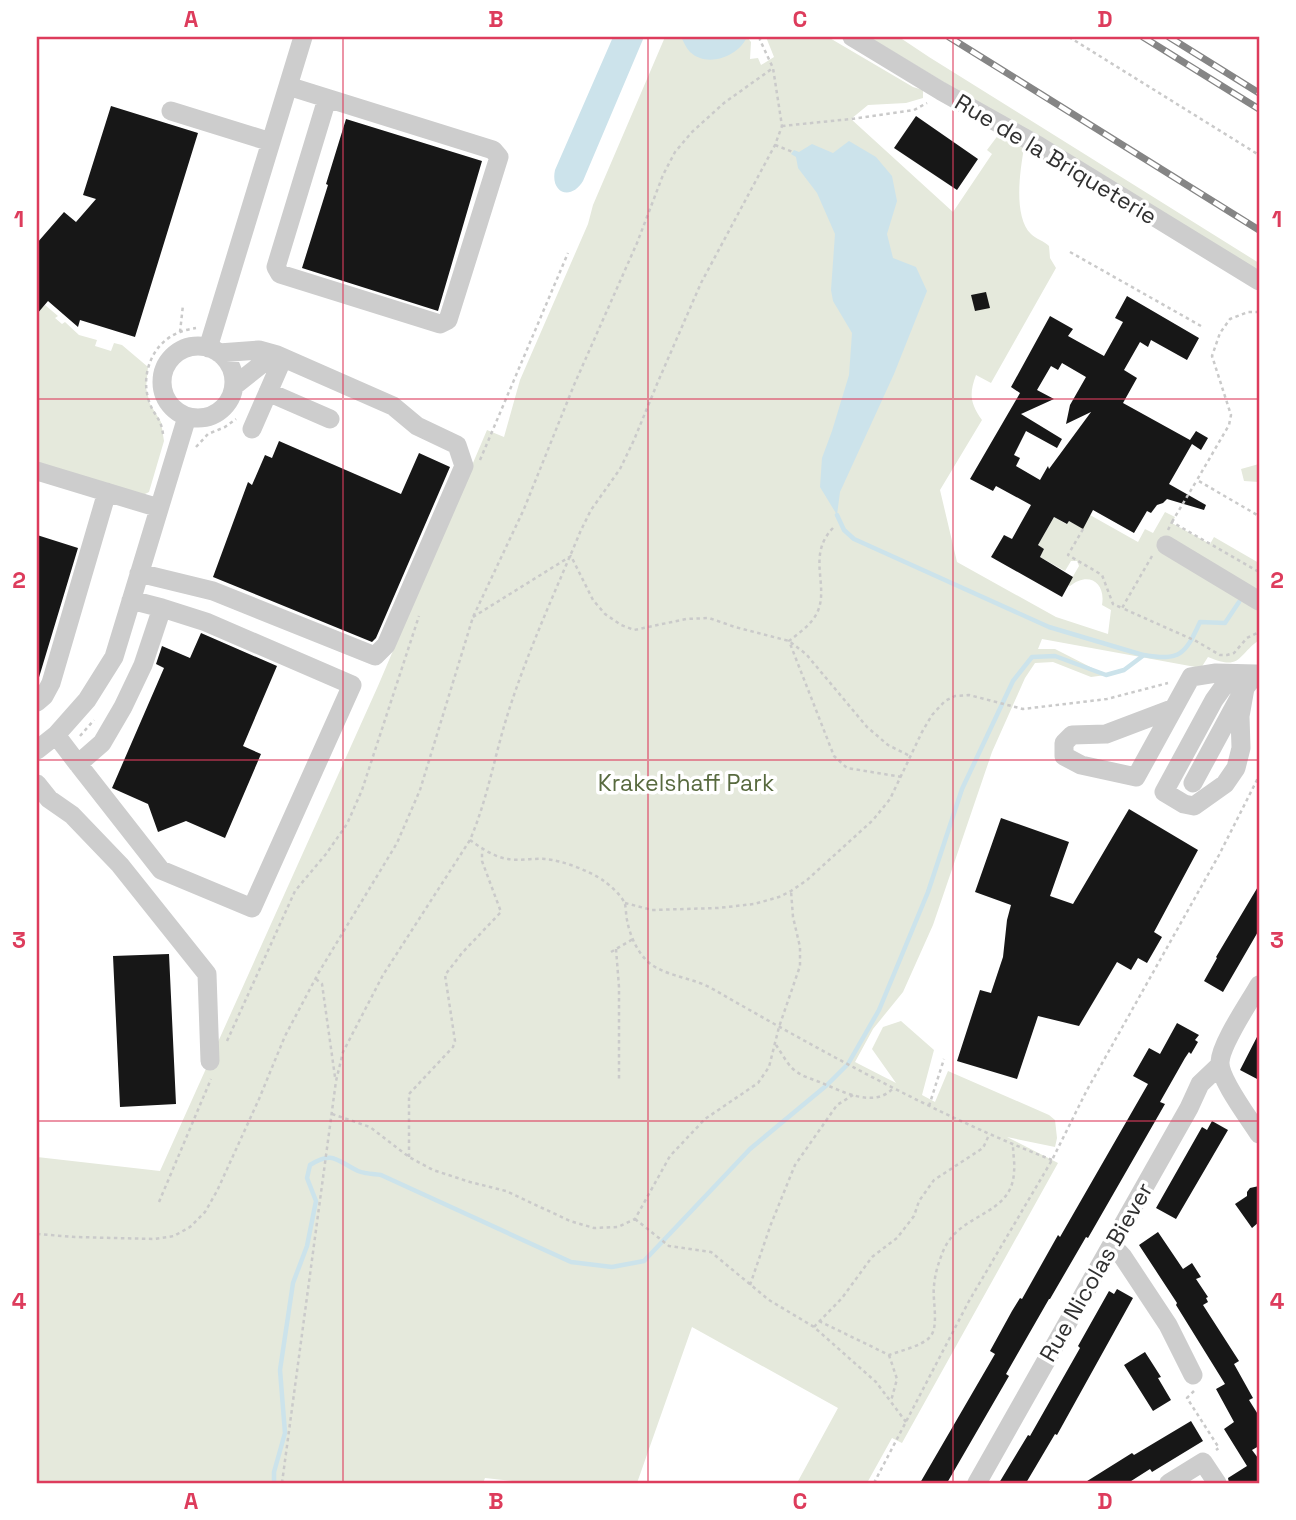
<svg xmlns="http://www.w3.org/2000/svg" width="1296" height="1520" font-family="'Space Grotesk',sans-serif">
  <rect width="100%" height="100%" fill="#fff"/>
  <path fill="#e5e9dc" d="M665,37H747L751,42L750,59L758,58L761,65L774,57L766,37H828L913,87L923,90V98L906,103L868,105L851,119L953,212L992,154L987,150L999,134L1024,148C1020,171 1013,216 1031,234C1036,239 1044,241 1049,246L1050,258L1056,268L991,383L976,375C969,394 970,403 982,420L940,490L957,562L1056,617L1108,634L1111,610L1102,605C1106,582 1088,571 1070,586L1068,585L1079,566L1077,561H1071L1065,571L1040,557L1044,549L1038,545L1054,517L1066,524L1069,521L1083,528L1090,515L1138,542L1145,529L1153,533L1165,512L1175,517L1172,523L1210,544L1214,537L1259,563V640C1237,656 1241,671 1208,657L1201,668L1042,639L1038,649H1055L1106,675L1091,677L1053,662L1035,663L1025,678L992,752L933,925L903,992L873,1029L855,1062L896,1083L872,1049L883,1027L901,1021L934,1050L922,1095L935,1102L948,1071L1049,1115L1055,1120L1057,1138L1055,1147L1007,1137L1058,1163L902,1443L892,1438L867,1483H797L838,1408L692,1327L637,1483H531L485,1478L483,1483H37V1157L160,1171L378,686L487,430L504,437L520,380L588,224L593,205Z
    M869,37H899L929,57L1259,263V272Z
    M45,305L58,316L55,318L62,324L65,322L79,335L97,340L95,346L111,351L114,343L122,345L148,367L146,388L150,404L161,422L164,441L149,492L143,495L37,463V314Z
    M1259,464V482L1244,481L1241,469Z"/>
  <path fill="#cce3eb" d="M613,37H644L583,181C571,201 550,193 555,170Z
    M681,37H747C738,57 707,68 690,52C686,48 684,42 681,37Z
    M849,141L876,157L892,176L897,201L887,234L893,258L916,267L927,291L894,374L840,492L837,515L820,487L822,458L832,431L849,375L852,333L833,301L831,290L835,234L817,193L798,168L796,157L791,154L794,150L799,152L812,144L833,153Z"/>
  <g fill="none" stroke-linecap="round" stroke-linejoin="round">
    <path stroke="#cce3eb" stroke-width="4.5" d="M837,515L844,530L854,539L1049,627L1143,655
      M274,1483V1472L285,1433L280,1370L293,1283L307,1246L316,1201L307,1178L310,1165C333,1150 337,1161 358,1171C365,1174 374,1174 381,1175L571,1262L612,1267L644,1261L750,1149L827,1085L848,1064L879,1010L928,892L962,789L1013,681L1032,657L1055,656L1106,675L1124,670L1144,655C1180,661 1185,655 1200,622L1225,623L1239,602"/>
  </g>
  <path fill="#171717" fill-rule="evenodd" d="M111,106L198,133L135,337L80,320L78,327L48,301L37,314V243L64,212L76,222L96,199L83,195Z
    M916,116L978,159L957,190L894,148Z
    M346,119L482,161L438,311L302,268L328,185L326,184Z
    M986,292L990,308L975,311L971,295Z
    M1127,296L1199,338L1187,360L1151,340L1148,347L1140,342L1124,370L1137,378L1123,403L1190,440L1196,431L1208,438L1201,450L1192,444L1169,484L1206,505L1204,510L1167,499L1163,503L1157,505L1151,513L1147,511L1134,533L1093,510L1083,529L1069,521L1067,524L1054,517L1038,545L1044,549L1040,557L1073,577L1062,597L991,557L1004,535L1012,539L1031,505L996,486L993,491L970,479L1020,393L1011,387L1050,316L1073,329L1068,336L1104,356L1123,322L1115,318ZM1062,363L1086,377L1070,405L1066,424L1091,412L1049,469L1048,466L1040,480L1016,466L1020,458L1014,455L1026,431L1057,448L1062,439L1021,414L1054,399L1037,390L1051,366L1058,370Z
    M279,441L401,494L419,453L450,467L376,638L372,642L213,577L248,482L252,485L265,455L272,458Z
    M37,535L78,548L37,684Z
    M201,633L277,666L243,746L261,754L225,838L186,821L158,832L148,804L112,788L164,668L156,664L162,646L190,658Z
    M1129,809L1198,850L1154,932L1162,937L1147,963L1138,958L1131,970L1117,962L1079,1026L1038,1016L1017,1079L957,1061L980,990L991,993L1003,957L1007,920L1011,905L975,892L1001,818L1069,842L1050,896L1073,904Z
    M1259,885V930L1223,992L1204,981L1217,958L1216,957Z
    M169,954L176,1104L120,1107L113,956Z
    M1177,1023L1199,1035L1195,1040L1198,1042L1191,1054L1189,1052L1185,1058L1160,1102L1165,1104L1088,1238L1086,1237L1050,1299H1049L1006,1374L1009,1376L947,1483H920L995,1354L990,1351L1012,1311L1020,1298L1022,1299L1058,1235L1060,1237L1148,1084L1133,1076L1149,1048L1160,1054Z
    M1259,1033V1080L1240,1070Z
    M1212,1121L1228,1130L1176,1219L1156,1208L1202,1127L1207,1130Z
    M1259,1186V1222L1252,1228L1235,1204L1247,1196V1192L1250,1188Z
    M1158,1232L1183,1269L1192,1263L1201,1277L1196,1279L1208,1297L1206,1298L1208,1302L1203,1305L1239,1361L1234,1364L1253,1398L1249,1400L1259,1416V1446L1252,1450L1258,1458L1259,1457V1483H1229L1228,1478L1247,1466L1224,1429L1234,1422L1216,1389L1225,1384L1176,1305L1177,1303L1139,1245Z
    M1117,1289L1133,1298L1057,1435L1055,1434L1026,1483H999L1028,1435L1030,1436L1080,1348L1078,1346L1109,1291L1114,1294Z
    M1145,1352L1161,1377L1158,1378L1171,1400L1153,1411L1124,1365Z
    M1191,1421L1203,1441L1152,1472L1150,1469L1128,1483H1084L1132,1453L1134,1455Z"/>
  <g fill="none" stroke-linecap="round" stroke-linejoin="round">
    <path stroke="#cacaca" stroke-width="2.5" stroke-dasharray="3.5 3.5" stroke-linecap="butt" d="M1069,37L1259,155
      M782,126L851,119L914,110L927,103
      M775,145L793,152
      M1070,252L1201,326
      M1259,312H1248L1230,319L1220,333L1212,356L1231,415L1229,425L1197,480L1259,516
      M180,332L183,305
      M163,434C161,418 155,417 150,404C139,376 152,342 180,332C185,330 191,329 196,328
      M196,447L208,434L225,427L236,419
      M480,460L568,253
      M1172,522L1197,480
      M833,528C806,556 830,586 817,613C811,625 799,633 789,641L834,756L847,768L902,777
      M1083,529L1068,555L1102,575L1113,604L1122,608
      M1168,530L1172,522L1259,572
      M1152,556L1122,608L1196,641L1220,655H1227L1234,653L1247,638L1259,632
      M473,617L571,556L593,600L605,614L621,625L634,630L686,619L709,618L735,627L789,641L806,654L867,727L888,745L910,756
      M80,736L94,720
      M470,840C481,848 494,857 508,859C519,861 533,858 545,859C561,860 590,871 604,881C611,886 622,896 625,904C626,909 626,915 627,920C630,936 638,955 652,965C670,977 693,978 711,988C821,1051 934,1114 1052,1160
      M625,903L652,910L718,908L754,904L779,897L791,891L807,880L873,820L890,799L922,732L932,715L945,701L955,696L969,695L1023,709L1107,699L1168,683
      M616,949L619,987V1079
      M611,952L633,939
      M316,979L322,984L335,1077
      M227,1041L295,891L326,854L347,824L362,790L419,616
      M776,1045C781,1052 786,1062 792,1068C800,1076 812,1079 822,1083C843,1092 876,1109 894,1087
      M929,1106L944,1059
      M332,1114L370,1127L409,1157L433,1170L470,1182L506,1191L570,1221L594,1228L618,1227L635,1219L670,1156L705,1119L758,1083L769,1067L779,1027L800,966V947L793,917L791,891
      M409,1157V1094L453,1047L455,1041L445,975L462,953L501,912L482,861V850
      M159,1202L211,1079
      M635,1219L669,1246L711,1252L769,1300L814,1327L876,1382L906,1422
      M37,1234L75,1237L154,1239L174,1236L190,1227L205,1212L217,1191L259,1099L285,1036L319,972L397,843L420,790L473,617L524,509L574,385L637,243L663,175L675,152L692,132L724,103L773,68
      M750,1285L771,1224L795,1165L837,1105L853,1095
      M819,1321L889,1355C900,1351 921,1346 929,1338C940,1328 932,1300 934,1286C935,1273 939,1261 944,1249C961,1212 1012,1216 1014,1172C1015,1163 1013,1154 1013,1145
      M814,1327L842,1298L872,1257L897,1238L914,1216L919,1201L934,1180L983,1148L989,1135
      M889,1355L897,1379L891,1401
      M1194,1391L1187,1398L1219,1448L1216,1450
      M282,1483L336,1081L343,1052L383,975L470,840C488,798 495,753 509,710C529,648 556,590 581,530L591,510L620,469L634,440L657,384L701,283L775,145L782,126L773,68L760,40V37
      M874,1483L969,1301L1052,1160L1087,1090L1219,855L1259,776"/>
    <path stroke="#cdcdcd" stroke-width="19" d="M852,37L941,91L1039,146L1259,281
      M288,86L493,150L499,157L448,320L440,324L280,274L276,267L327,99
      M171,111L271,142
      M162 382a36 36 0 1 1 72 0a36 36 0 1 1-72 0Z
      M208,348L303,37
      M234,386L263,363L277,355
      M268,392L330,419
      M252,429L283,358
      M37,471L159,508
      M1166,545L1259,601
      M139,573L213,591L375,656L386,645L464,466L457,445L417,426L393,406L277,355L259,350L219,353
      M1245,677L1224,686L1214,700L1164,792L1184,804L1194,806L1225,784L1236,768L1241,748L1240,716L1245,688L1256,674
      M37,702L44,696L51,683L107,492
      M1172,709L1106,734L1072,735L1064,743V756L1081,765L1136,777L1191,677L1216,673L1256,674
      M56,735L78,764L102,743L123,707L143,665L162,608L131,600
      M37,750L56,735L87,700L114,657L187,417
      M78,764L161,870L252,908L352,685L206,622L162,608
      M1193,783L1239,698
      M37,784L49,799L72,815L120,865L207,974L210,1061
      M1259,985C1249,1003 1221,1043 1220,1062C1219,1079 1249,1118 1259,1134
      M1112,1245L1123,1257L1168,1325L1193,1375
      M977,1483L1189,1108L1200,1084L1220,1065
      M1169,1483L1203,1462L1217,1483"/>
    <g stroke="#858585" stroke-width="7">
      <path id="rail" d="M949,37L1259,230
        M1143,37L1259,109
        M1169,37L1259,93"/>
    </g>
    <use href="#rail" stroke="#fff" stroke-width="4.5" stroke-dasharray="13" stroke-linecap="butt"/>
  </g>
  <path fill="none" stroke="#dd3c5c" stroke-width="2" stroke-opacity="0.55" d="M343,37V1483M648,37V1483M953,37V1483M37,399H1259M37,760H1259M37,1121H1259"/>
  <g text-anchor="middle" stroke-width="7" stroke-linejoin="round" paint-order="stroke">
    <g font-size="23" fill="#303030" stroke="#fff">
      <text transform="translate(1056 159) rotate(31)" y="8">Rue de la Briqueterie</text>
      <text transform="translate(1096 1272) rotate(-60)" y="8">Rue Nicolas Biever</text>
    </g>
    <g font-size="23" fill="#586a3f" stroke="#fff">
      <text x="686" y="791">Krakelshaff Park</text>
    </g>
  </g>
  <rect width="1296" height="1520" fill="none" stroke="#ffffff" stroke-width="77"/>
  <rect x="38" y="38" width="1220" height="1444" fill="none" stroke="#dd3c5c" stroke-width="2.5"/>
  <g font-size="23" text-anchor="middle" font-weight="bold" fill="#dd3c5c">
    <text x="191" y="27">A</text>
    <text x="496" y="27">B</text>
    <text x="800" y="27">C</text>
    <text x="1105" y="27">D</text>
    <text x="19" y="227">1</text>
    <text x="1277" y="227">1</text>
    <text x="19" y="588">2</text>
    <text x="1277" y="588">2</text>
    <text x="19" y="948">3</text>
    <text x="1277" y="948">3</text>
    <text x="19" y="1309">4</text>
    <text x="1277" y="1309">4</text>
    <text x="191" y="1509">A</text>
    <text x="496" y="1509">B</text>
    <text x="800" y="1509">C</text>
    <text x="1105" y="1509">D</text>
  </g>
</svg>
